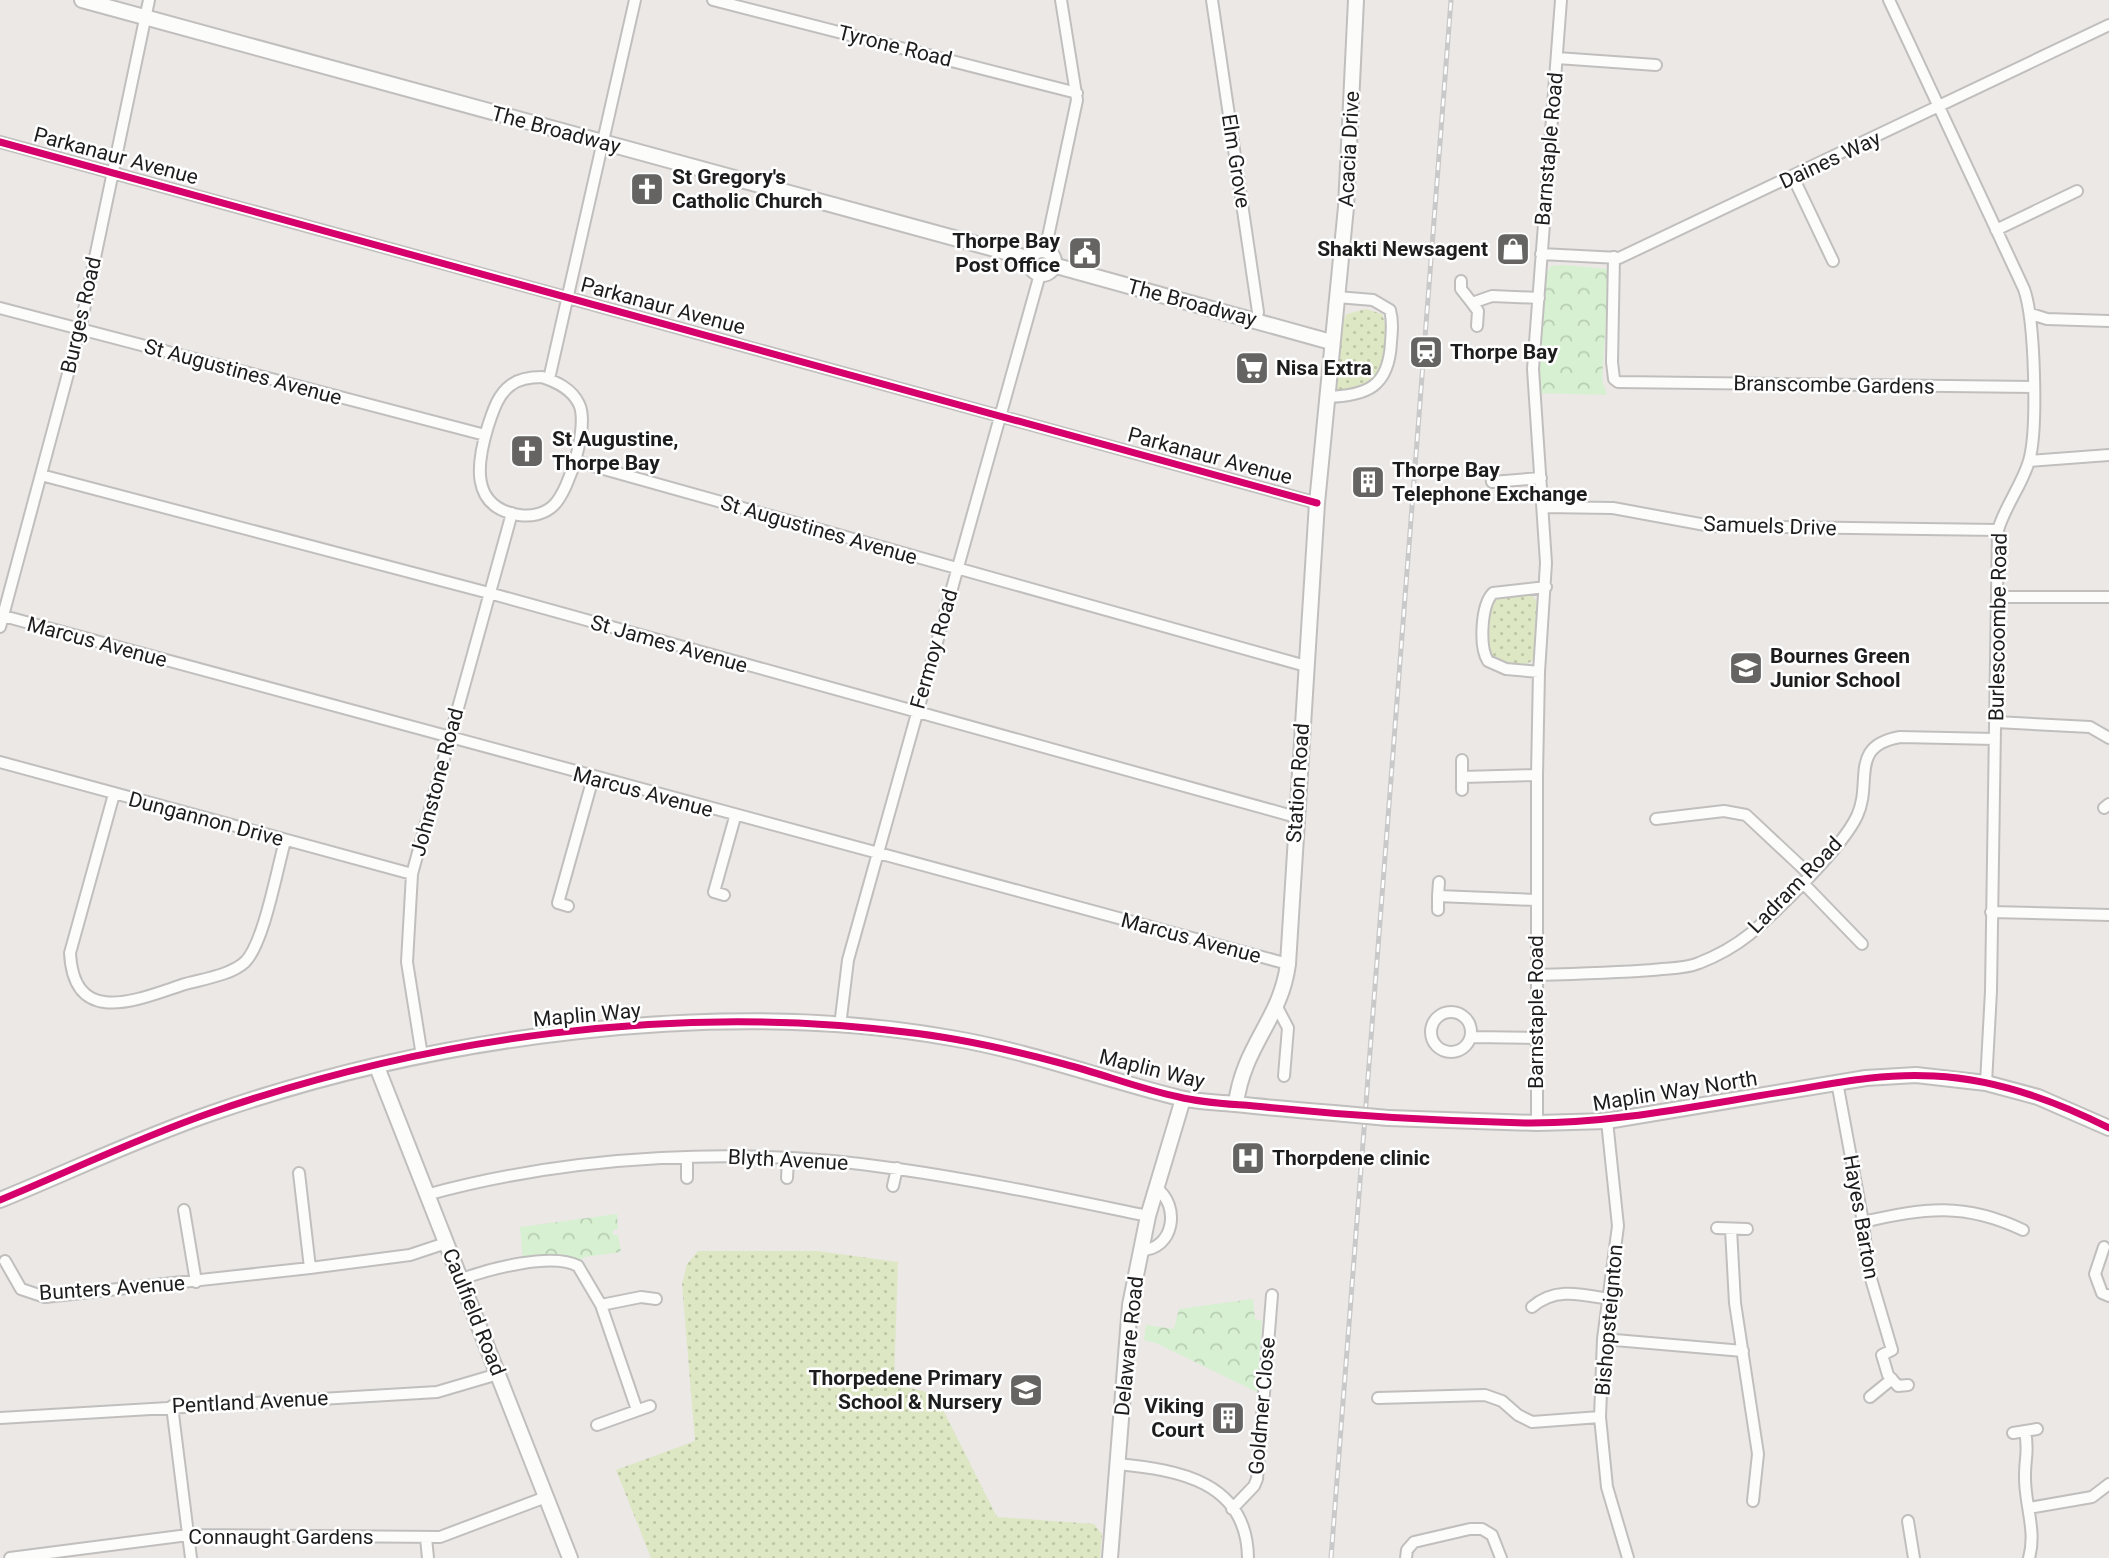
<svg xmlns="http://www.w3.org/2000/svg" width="2109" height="1558" font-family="Roboto,sans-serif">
  <defs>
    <pattern id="grass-dots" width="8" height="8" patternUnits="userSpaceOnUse" patternTransform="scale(1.75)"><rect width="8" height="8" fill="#dee7c4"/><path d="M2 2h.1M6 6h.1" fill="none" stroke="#bec6a8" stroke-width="1.8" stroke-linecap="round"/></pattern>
    <pattern id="park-crowns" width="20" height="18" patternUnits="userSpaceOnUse" patternTransform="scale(1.75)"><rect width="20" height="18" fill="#d7f0d1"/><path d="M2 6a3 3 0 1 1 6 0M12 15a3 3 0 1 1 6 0" fill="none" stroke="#b8cdb3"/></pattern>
  </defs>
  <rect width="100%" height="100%" fill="#ebe8e6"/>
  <path fill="url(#grass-dots)" d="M1366,309L1382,314C1393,344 1385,366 1366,389L1336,393L1342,321L1347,314Z
    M1531,593L1539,605L1533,660L1523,667L1497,662L1488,651L1491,603L1499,595Z
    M698,1251H818L898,1262L894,1384L935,1394L997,1517L1094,1524L1102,1534L1100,1558H651L616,1470L695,1441L682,1284L687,1264Z"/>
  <path fill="url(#park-crowns)" d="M1564,265L1609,269L1602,380L1607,395L1538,393L1547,272L1551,266Z
    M617,1214L618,1229L613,1230V1235H618L621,1252L584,1257L580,1262L567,1257L523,1259L520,1227Z
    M1253,1299L1255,1319L1262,1321L1257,1392L1156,1343L1144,1340L1146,1325L1174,1329L1179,1309Z"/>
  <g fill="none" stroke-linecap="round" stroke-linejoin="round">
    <g stroke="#c1bfbe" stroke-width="14">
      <path id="minor" d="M713,0L1077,93
        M1212,0L1258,312L1256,321
        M1889,0L2024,289C2035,320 2038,430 2029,461C2022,485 2005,506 1998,530L1991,991L1986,1083
        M1557,58L1656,65
        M0,142L1317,503
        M1793,177L1833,261
        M1996,230L2077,191
        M1045,251L1077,100L1061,0
        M1541,254L1619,258L2109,25
        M1614,257L1612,362L1614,379L1618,382L2033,387
        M1461,281V289L1472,303
        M0,308L485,435
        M2031,314L2047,319L2109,321
        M1477,326L1478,311L1472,303L1492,296L1539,298
        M542,377C557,382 572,389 579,404C589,425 570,489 554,505C545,514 531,517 519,515C469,507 477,462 488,426C493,411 498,394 511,385C520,378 531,377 542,377Z
        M549,379L635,0
        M1326,397C1367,396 1389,387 1391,342C1392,331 1393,321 1390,310L1373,300L1337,297
        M575,461L1306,666
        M2029,461L2109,455
        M1491,471L1492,482L1541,478
        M41,475L489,593L1296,817
        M1543,507L1613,508L1711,526L1998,530
        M1997,597H2109
        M0,615L1288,964
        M0,627L80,329L149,0
        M1539,672L1506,669L1488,661C1479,647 1481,605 1493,593L1546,587
        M1996,722L2090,727L2109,738
        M1462,760V777
        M0,762L412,874
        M1462,790V777L1537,775
        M114,794L70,953C74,1029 139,999 185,984C203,979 231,975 245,962C264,943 277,869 285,841
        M2104,808L2109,804
        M1656,819L1724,811L1746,815L1809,874
        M1802,882L1862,944
        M724,895L714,892L735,817
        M1438,896L1439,882
        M568,906L558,903L593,778
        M1438,910V896L1535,900
        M1991,912L2109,915
        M1535,975C1574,974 1613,973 1652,970C1667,968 1685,969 1699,963C1717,956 1735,946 1750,934C1778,910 1842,848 1857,816C1873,782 1848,746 1900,737L1995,739
        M1277,1007L1288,1028L1284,1076
        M1431 1032a20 20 0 1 1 40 0a20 20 0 1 1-40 0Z
        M840,1026L848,960L1040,274
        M1471,1037L1535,1038
        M422,1056L407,962L412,874L512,513
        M1837,1082L1863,1222L1869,1272L1892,1350L1882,1355L1888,1375L1898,1386L1908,1385
        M1607,1121L1618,1226L1603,1339L1600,1417L1607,1487L1628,1558
        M1537,1123V775L1539,672L1546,563L1533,369L1561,0
        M687,1157V1178
        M299,1173L310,1268
        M787,1178L788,1159
        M893,1186L897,1168
        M426,1195C574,1154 747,1146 898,1169C982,1181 1065,1199 1148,1216
        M184,1210L196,1282
        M1863,1222C1925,1208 1964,1202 2023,1230
        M1717,1228L1747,1229
        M1731,1229L1735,1303L1758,1454L1753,1501
        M2104,1247L2095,1274L2102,1293L2109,1296
        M1141,1250C1174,1250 1181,1205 1156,1188
        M5,1261L21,1289L45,1297L310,1268L410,1255L446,1243
        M462,1279C489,1269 552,1252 578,1266L601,1305L637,1410
        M601,1305L641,1297L656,1299
        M1532,1307C1555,1287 1580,1294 1609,1299
        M1603,1339L1743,1351
        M1870,1397L1892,1379
        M1378,1398L1485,1395L1502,1401L1518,1415L1532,1422L1600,1417
        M172,1406L191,1558
        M0,1418L437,1392L498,1374
        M597,1425L650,1406
        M2025,1431C2029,1452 2025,1456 2025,1475C2024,1503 2037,1530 2029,1558
        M2013,1433L2037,1429
        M1118,1464C1178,1470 1247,1481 1248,1558
        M2029,1508L2092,1497L2109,1484
        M1232,1509L1254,1486L1257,1479L1272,1295
        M1908,1521L1914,1558
        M426,1538L428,1558
        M10,1558L188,1535L440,1537L546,1497
        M1406,1558L1407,1550L1414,1542L1470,1529H1482L1492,1535L1501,1558"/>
    </g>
    <g stroke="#c1bfbe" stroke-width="18">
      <path id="tertiary" d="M82,0L1031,259
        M1030 262a12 12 0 1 1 24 0a12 12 0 1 1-24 0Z
        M1053,265L1331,342
        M377,1067L570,1558
        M1236,1104C1243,1046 1281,1019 1288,964L1317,503L1346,207L1356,0
        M1388,1118L1537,1123L1607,1121L1866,1078L1916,1075L1986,1083L2038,1097L2109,1128
        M0,1200C71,1171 139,1138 212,1113C433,1036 719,997 951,1038C1029,1051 1103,1079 1180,1098C1197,1102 1217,1102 1235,1104C1272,1108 1309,1111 1345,1114
        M1110,1558L1130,1305L1148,1216L1183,1099"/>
    </g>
    <use href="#minor" stroke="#fcfcfb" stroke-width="10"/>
    <use href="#tertiary" stroke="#fcfcfb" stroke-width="14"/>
    <g stroke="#cac9c9" stroke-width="5">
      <path id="rail" d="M1331,1558L1451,0"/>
    </g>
    <use href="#rail" stroke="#fff" stroke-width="2.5" stroke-dasharray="8" stroke-linecap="butt"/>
    <g stroke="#c1bfbe" stroke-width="18" stroke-linecap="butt">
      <path id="tertiary-bridge" d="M1345,1114L1388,1118"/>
    </g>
    <use href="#tertiary-bridge" stroke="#fcfcfb" stroke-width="14"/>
    <g stroke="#fff" stroke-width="11">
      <path id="cycleway" d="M0,142L1317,503
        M0,1200C70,1171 138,1138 210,1113C429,1037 674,1003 905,1032C959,1038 1012,1050 1064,1064C1103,1074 1140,1089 1179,1097C1207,1104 1237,1104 1265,1107C1352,1116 1438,1121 1525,1123C1616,1124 1704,1104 1794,1090C1840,1082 1886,1073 1934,1076C1996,1079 2054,1100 2109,1128"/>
    </g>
    <use href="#cycleway" stroke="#d6006c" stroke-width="7"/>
  </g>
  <defs>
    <g id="church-square" transform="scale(1.75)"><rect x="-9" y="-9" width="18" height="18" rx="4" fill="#656463" stroke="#fff"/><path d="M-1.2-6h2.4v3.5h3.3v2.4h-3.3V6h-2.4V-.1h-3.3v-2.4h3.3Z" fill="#fff"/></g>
    <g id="shop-square" transform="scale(1.75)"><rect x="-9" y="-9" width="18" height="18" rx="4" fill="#656463" stroke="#fff"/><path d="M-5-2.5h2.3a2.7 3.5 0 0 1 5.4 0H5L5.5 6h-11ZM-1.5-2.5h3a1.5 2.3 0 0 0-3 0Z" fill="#fff"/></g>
    <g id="civic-square" transform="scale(1.75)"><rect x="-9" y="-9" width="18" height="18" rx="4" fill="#656463" stroke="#fff"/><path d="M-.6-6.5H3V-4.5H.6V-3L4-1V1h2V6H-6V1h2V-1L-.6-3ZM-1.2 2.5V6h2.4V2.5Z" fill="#fff"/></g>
    <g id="station-square" transform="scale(1.75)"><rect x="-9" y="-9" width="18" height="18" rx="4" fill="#656463" stroke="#fff"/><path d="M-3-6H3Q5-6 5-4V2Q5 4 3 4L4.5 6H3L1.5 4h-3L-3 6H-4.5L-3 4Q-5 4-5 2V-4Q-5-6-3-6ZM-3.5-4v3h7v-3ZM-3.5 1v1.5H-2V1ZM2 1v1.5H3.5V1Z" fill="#fff"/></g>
    <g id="supermarket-square" transform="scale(1.75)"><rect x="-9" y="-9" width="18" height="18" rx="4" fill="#656463" stroke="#fff"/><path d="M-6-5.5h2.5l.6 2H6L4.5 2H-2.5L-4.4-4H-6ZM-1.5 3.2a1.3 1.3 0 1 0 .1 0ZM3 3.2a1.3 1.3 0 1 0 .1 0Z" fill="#fff"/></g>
    <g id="building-square" transform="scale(1.75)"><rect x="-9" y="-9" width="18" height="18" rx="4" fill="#656463" stroke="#fff"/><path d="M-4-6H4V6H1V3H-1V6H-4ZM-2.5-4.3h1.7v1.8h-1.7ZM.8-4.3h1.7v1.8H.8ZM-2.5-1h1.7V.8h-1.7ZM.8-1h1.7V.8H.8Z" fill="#fff"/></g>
    <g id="school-square" transform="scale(1.75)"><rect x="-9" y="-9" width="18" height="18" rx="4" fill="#656463" stroke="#fff"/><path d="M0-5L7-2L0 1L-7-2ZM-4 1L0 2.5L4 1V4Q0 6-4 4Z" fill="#fff"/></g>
    <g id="hospital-square" transform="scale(1.75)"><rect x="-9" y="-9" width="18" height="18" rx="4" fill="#656463" stroke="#fff"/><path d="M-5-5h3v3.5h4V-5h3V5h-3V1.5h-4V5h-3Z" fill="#fff"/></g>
  </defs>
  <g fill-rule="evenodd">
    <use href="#church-square" x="647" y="189"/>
    <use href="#shop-square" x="1513" y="249"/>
    <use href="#civic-square" x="1085" y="253"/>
    <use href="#station-square" x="1426" y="352"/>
    <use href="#supermarket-square" x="1252" y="368"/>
    <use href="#church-square" x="527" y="451"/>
    <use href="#building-square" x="1368" y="482"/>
    <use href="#school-square" x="1746" y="668"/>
    <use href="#hospital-square" x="1248" y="1158"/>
    <use href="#school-square" x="1026" y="1390"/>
    <use href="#building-square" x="1228" y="1418"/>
  </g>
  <g text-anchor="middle" stroke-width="5" stroke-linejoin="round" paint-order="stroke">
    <g font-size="21" fill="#1d1d1d" stroke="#fff">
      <text transform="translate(895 46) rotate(14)" y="7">Tyrone Road</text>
      <text transform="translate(556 130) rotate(15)" y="7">The Broadway</text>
      <text transform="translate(1349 149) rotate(-87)" y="7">Acacia Drive</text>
      <text transform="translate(1549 149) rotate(-85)" y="7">Barnstaple Road</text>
      <text transform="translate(116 156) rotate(15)" y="7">Parkanaur Avenue</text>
      <text transform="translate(1830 160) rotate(-25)" y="7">Daines Way</text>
      <text transform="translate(1236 161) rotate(81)" y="7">Elm Grove</text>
      <text transform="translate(1192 303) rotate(15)" y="7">The Broadway</text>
      <text transform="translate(663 306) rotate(15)" y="7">Parkanaur Avenue</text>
      <text transform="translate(81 315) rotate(-77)" y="7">Burges Road</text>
      <text transform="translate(243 372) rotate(15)" y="7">St Augustines Avenue</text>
      <text transform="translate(1834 385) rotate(1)" y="7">Branscombe Gardens</text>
      <text transform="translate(1210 456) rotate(15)" y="7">Parkanaur Avenue</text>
      <text transform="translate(1770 526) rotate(2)" y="7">Samuels Drive</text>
      <text transform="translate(819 530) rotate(16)" y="7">St Augustines Avenue</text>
      <text transform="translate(1998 627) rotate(-89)" y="7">Burlescoombe Road</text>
      <text transform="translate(97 642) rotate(15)" y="7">Marcus Avenue</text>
      <text transform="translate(669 644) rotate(16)" y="7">St James Avenue</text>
      <text transform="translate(934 649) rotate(-74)" y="7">Fermoy Road</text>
      <text transform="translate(437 782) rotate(-75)" y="7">Johnstone Road</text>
      <text transform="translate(1298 783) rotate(-86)" y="7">Station Road</text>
      <text transform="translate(643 792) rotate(15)" y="7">Marcus Avenue</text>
      <text transform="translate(206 819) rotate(15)" y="7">Dungannon Drive</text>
      <text transform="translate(1795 885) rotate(-46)" y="7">Ladram Road</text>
      <text transform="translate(1191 938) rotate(15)" y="7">Marcus Avenue</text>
      <text transform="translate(1536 1012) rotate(-90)" y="7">Barnstaple Road</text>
      <text transform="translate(587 1015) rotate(-5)" y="7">Maplin Way</text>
      <text transform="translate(1152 1069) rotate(14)" y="7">Maplin Way</text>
      <text transform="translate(1675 1091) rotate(-9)" y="7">Maplin Way North</text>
      <text transform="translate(788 1160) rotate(3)" y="7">Blyth Avenue</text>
      <text transform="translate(1861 1217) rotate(80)" y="7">Hayes Barton</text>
      <text transform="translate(112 1288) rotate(-4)" y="7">Bunters Avenue</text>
      <text transform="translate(474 1312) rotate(68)" y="7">Caulfield Road</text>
      <text transform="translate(1609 1320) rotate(-85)" y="7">Bishopsteignton</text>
      <text transform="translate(1129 1346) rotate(-84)" y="7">Delaware Road</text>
      <text transform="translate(250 1402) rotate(-3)" y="7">Pentland Avenue</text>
      <text transform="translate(1262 1406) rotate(-85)" y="7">Goldmer Close</text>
      <text x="281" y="1544">Connaught Gardens</text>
    </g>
    <g font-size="21" font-weight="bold" fill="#1d1d1d" stroke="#fff" text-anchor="start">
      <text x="672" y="184">St Gregory's<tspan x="672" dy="24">Catholic Church</tspan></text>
      <text x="1060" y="248" text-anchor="end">Thorpe Bay<tspan x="1060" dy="24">Post Office</tspan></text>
      <text x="1488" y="256" text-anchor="end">Shakti Newsagent</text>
      <text x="1450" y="359">Thorpe Bay</text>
      <text x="1276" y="375">Nisa Extra</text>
      <text x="552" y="446">St Augustine,<tspan x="552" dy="24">Thorpe Bay</tspan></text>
      <text x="1392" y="477">Thorpe Bay<tspan x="1392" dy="24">Telephone Exchange</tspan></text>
      <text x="1770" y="663">Bournes Green<tspan x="1770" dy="24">Junior School</tspan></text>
      <text x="1272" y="1165">Thorpdene clinic</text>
      <text x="1002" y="1385" text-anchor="end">Thorpedene Primary<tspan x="1002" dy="24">School &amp; Nursery</tspan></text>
      <text x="1204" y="1413" text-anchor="end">Viking<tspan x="1204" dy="24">Court</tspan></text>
    </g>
  </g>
</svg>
